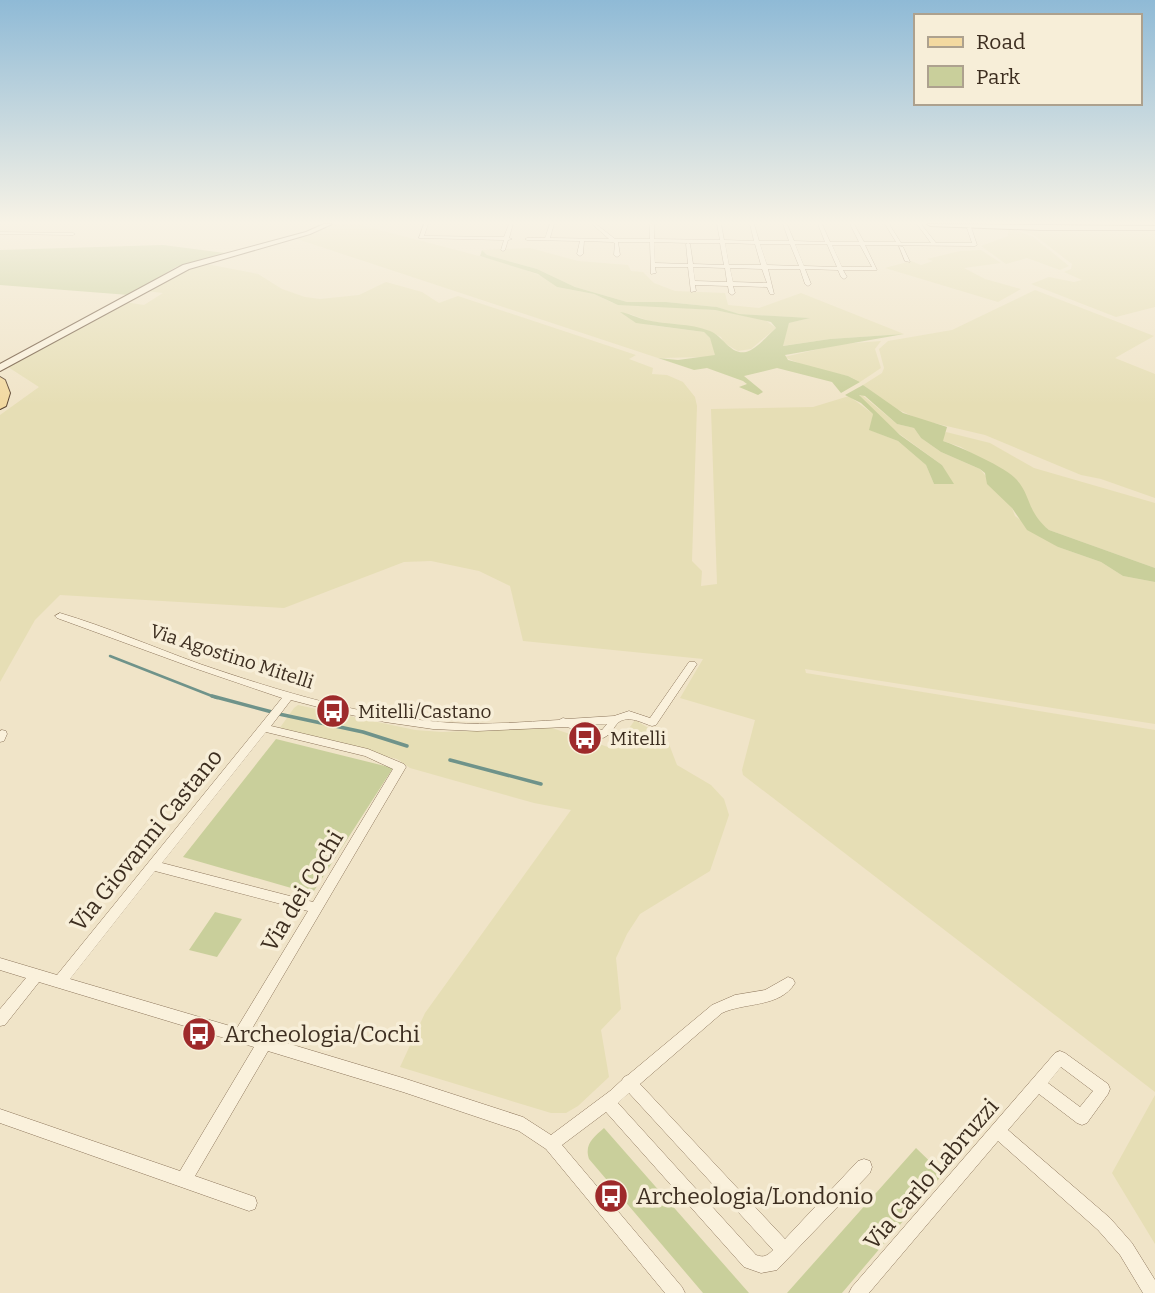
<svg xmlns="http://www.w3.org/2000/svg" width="1155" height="1293" font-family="Bitter,serif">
  <rect width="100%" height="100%" fill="#f0e4c8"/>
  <path fill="#e6deb5" d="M334,224H357L502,262L542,276L557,287L594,294L613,303L715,310L765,320L776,328L751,349L738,351L724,343L721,337L706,330L649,321L627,313L650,325L704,332L710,338L715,351V355L709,357L658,358L297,239V237Z
    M1008,228L1032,236L1069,266L1060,270L1027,258L1006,264L981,246L1008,236Z
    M1155,229V307L1116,317L1031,284L1049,277L1074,282L1082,280L1064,272L1071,269L1072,264L1034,235L1020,230Z
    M530,248L578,261L628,265L631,271L643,272L654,283L675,291L725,293L728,305L759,308L801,293L904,334L830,339L782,346L789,323L809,318L738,314L717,307L666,302H627L575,287L537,269L487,255L482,250Z
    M981,250L1001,263L964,268L985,279L1021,289L998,302L885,268L911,261L921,265L933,261L927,259L960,251Z
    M201,263L258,274L282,289L305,297L320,299L359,295L386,282L422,292L439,303L458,296L636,355L629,359L653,368L652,374L667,375L683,382L695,397L697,406L692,561L702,571L701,586L717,584L711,409L813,407L849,396L873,414L870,430L898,441L926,465L934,484H953L942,465L886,424L858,396L862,395L897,424L914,428L921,438L941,452L980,469L1012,508L1015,516L1058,547L1101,562L1123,576L1155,582V724L805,669L806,673L1155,730V1092L743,775L742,770L755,720L680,698L703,659L523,641L510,586L479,571L431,561L404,562L284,608L60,595L35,620L0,682V415L39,387L8,367L124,302L144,305L163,293L145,291Z
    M1035,290L1154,336L1115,358L1155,374V498L1101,479L1081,475L985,435L921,420L890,406L863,385L882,373L884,368L879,349L888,341L952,330Z
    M881,341L875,349L881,368L860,382L848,376L808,367L784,357L841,344Z
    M946,432L990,443L1034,468L1155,503V568L1049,530L1036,520L1018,481L961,447L943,441L942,437Z
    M298,705L415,730L442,732L552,728L614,749L635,720L652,730H659L667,739L677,765L711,785L724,799L729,815L710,871L640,914L627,934L616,958L621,1009L601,1030L609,1077L578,1106L566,1113H551L400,1067L425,1013L571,810L534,803L410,768L397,759L279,729L294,708Z
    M1155,1095V1244L1112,1173Z"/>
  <path fill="#c9cf9b" d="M163,245L225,253L176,267L129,295L0,285V250Z
    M482,250L487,255L537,269L575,287L627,302H666L717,307L739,314L810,318L789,323L783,346L830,339L904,334L785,355L788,360L848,376L860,382L841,393L832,382L777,368L744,376L761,390L763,392L758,395L739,387L747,384L743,381L707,368L694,370L658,358L678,360L715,355L710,338L704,332L636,323L620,312C629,313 637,318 646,320C667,325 690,323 710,331C723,336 730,355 746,352C757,349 768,335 776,328L771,322L715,310L618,305L594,294L557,287L538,274L480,256Z
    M863,385L903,413L947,427L943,441C960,447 1006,467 1017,480C1031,496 1027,512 1049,530L1155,568V582L1123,576L1101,562L1058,547L1027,530L1012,508L987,484L985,473L980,469L941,452L921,438L914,428L897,424L865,396L859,395L900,435L942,465L954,484H934L926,465L898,441L869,430L873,414L861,403L845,395Z
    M276,739L393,768L312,894L183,857Z
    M215,912L242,919L217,957L189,950Z
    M604,1128L749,1293H703L589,1159C584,1144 594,1137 604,1128Z
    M916,1148L943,1174L842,1293H787Z"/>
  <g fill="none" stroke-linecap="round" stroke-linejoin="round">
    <path stroke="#6f938a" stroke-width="2.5" d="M110,656L217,698"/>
    <path stroke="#6f938a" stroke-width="3.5" d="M212,696L272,712
      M279,714L363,732L407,746
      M450,760L541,784"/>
    <g stroke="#8d765c" stroke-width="1">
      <path id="street" d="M424,224H428L424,236L504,237L509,224H513L509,238L512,239L508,240L505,250L503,251L501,250L504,240L419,238Z
        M550,224H554L550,238L609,239L592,224H596L615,239H650V224H654V239L720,240L717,224H721L724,240L754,241L750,224H754L759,241H789L783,224H787L794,241L825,242L818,224H822L830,242H859L850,224H854L864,242H896L885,224H889L901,243H931L917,224H921L936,243H972L967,228L971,227L977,245L975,246L865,245L877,270H843L847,277L844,279L841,277L838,270L805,269L811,284L808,286L805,284L800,269H768L774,294H770L767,287L733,286L735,293L732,295L729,293L728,286L695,285L696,291L691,292L688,267H655L656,273L651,274L650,242H618L620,255L617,257L614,255L615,243L612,242L584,241L583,254L580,256L577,254L580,241L527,240L525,239L527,238H545ZM654,242L688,243L686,244L688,264L655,263ZM688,243H720L724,265L693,264L690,244ZM725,243L755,244L761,265H729ZM760,244H790L799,266L767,265ZM795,244H827L837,267L804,266ZM832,245H860L872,267H842ZM693,267L725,268L727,282L695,281ZM730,268L762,269L767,283L733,282Z
        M0,232L73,233L75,234L73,235L0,234Z
        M899,246L903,247L910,262L905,261Z
        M60,613C107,627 153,647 200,664C282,692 366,718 453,723C488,725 524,722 559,720L563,718L567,719L614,716L629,711L650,718L689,662H695L697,664L656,725L652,726C642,723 629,715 619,722C612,728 614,733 603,738L567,727L477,731L433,729L385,722L337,712L291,700L271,726L368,749L404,764L406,767L250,1032L403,1078L523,1117L551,1135L610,1091L622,1080L624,1077L628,1075L712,1005L735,995L765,990L788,977L793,979L795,983C780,1008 745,1002 722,1013L640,1084L785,1239L858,1161L864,1159L870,1161L872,1167L870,1173L777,1270L761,1273L744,1267L606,1112L562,1145L682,1287L685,1293H665L546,1149L519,1131L403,1092L268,1051L195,1176L255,1197L257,1203L255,1209L249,1211L0,1123V1109L180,1171L254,1047L39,982L5,1025L0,1026V1009L26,978L0,970V958L57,975L282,698L194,668L57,618L55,616ZM607,724L602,730L587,725ZM266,732L365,756L393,769L313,902L162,863ZM155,871L308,911L237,1028L70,979ZM629,1093L773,1250C767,1256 764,1258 756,1255L618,1103Z
        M2,730L6,731L7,734L4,741L0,742V731Z
        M1060,1051L1065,1053L1108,1084L1110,1089L1108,1094L1087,1123L1082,1125L1077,1123L1039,1094L1008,1130L1110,1218L1132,1243L1155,1280V1293H1143L1120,1255L1098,1230L998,1141L869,1293H849L852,1287L1055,1053ZM1061,1067L1093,1091L1080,1107L1048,1083Z"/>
    </g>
    <g stroke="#6f573f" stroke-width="2">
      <path id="secondary" d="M324,224H332L310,234L189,269L0,371V364L183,265L306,232Z
        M927,224L1155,226V230H1041L930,226Z"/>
    </g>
    <g stroke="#5b4430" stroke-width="2">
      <path id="primary" d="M0,377L5,380L10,393L6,406L0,409Z"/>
    </g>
    <use href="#street" fill="#faf1dc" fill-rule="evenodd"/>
    <use href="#secondary" fill="#faf1dc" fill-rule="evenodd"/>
    <use href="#primary" fill="#f3d9a0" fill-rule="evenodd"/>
  </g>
  <linearGradient id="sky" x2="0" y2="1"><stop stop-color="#8fbad6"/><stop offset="0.55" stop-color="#f8f3e6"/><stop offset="1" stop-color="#f8f3e6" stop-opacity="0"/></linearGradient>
  <rect width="1155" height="405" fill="url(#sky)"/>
  <defs>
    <g id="bus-disc" transform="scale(1.75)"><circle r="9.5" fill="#9e2a2b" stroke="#f7eed8"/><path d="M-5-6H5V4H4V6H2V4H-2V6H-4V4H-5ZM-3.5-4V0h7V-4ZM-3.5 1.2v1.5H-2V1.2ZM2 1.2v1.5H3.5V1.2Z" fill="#fff"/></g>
  </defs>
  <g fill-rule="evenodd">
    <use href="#bus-disc" x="333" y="711"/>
    <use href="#bus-disc" x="585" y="738"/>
    <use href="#bus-disc" x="199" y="1034"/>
    <use href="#bus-disc" x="611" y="1196"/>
  </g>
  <g text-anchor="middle" stroke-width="7" stroke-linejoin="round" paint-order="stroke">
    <g font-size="19" fill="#3d2e20" stroke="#f7eed8">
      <text transform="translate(232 656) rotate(18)" y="7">Via Agostino Mitelli</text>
    </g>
    <g font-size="19" fill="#3d2e20" stroke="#f7eed8" text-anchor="start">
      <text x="358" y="718">Mitelli/Castano</text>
      <text x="610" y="745">Mitelli</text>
    </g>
    <g font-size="23" fill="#3d2e20" stroke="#f7eed8">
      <text transform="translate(146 840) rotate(-51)" y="8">Via Giovanni Castano</text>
      <text transform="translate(302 891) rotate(-59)" y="8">Via dei Cochi</text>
      <text transform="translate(931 1174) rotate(-49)" y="8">Via Carlo Labruzzi</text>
    </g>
    <g font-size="23" fill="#3d2e20" stroke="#f7eed8" text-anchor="start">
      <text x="224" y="1042">Archeologia/Cochi</text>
      <text x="636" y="1204">Archeologia/Londonio</text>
    </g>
  </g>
  <rect x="914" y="14" width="228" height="91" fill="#f7eed8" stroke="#ada18e" stroke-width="2"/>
  <rect x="928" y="37" width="35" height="10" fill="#f3d9a0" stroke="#ada18e" stroke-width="2"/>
  <text x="976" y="49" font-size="21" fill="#3d2e20">Road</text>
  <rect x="928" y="66" width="35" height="21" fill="#c9cf9b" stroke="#ada18e" stroke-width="2"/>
  <text x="976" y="84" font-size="21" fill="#3d2e20">Park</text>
</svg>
